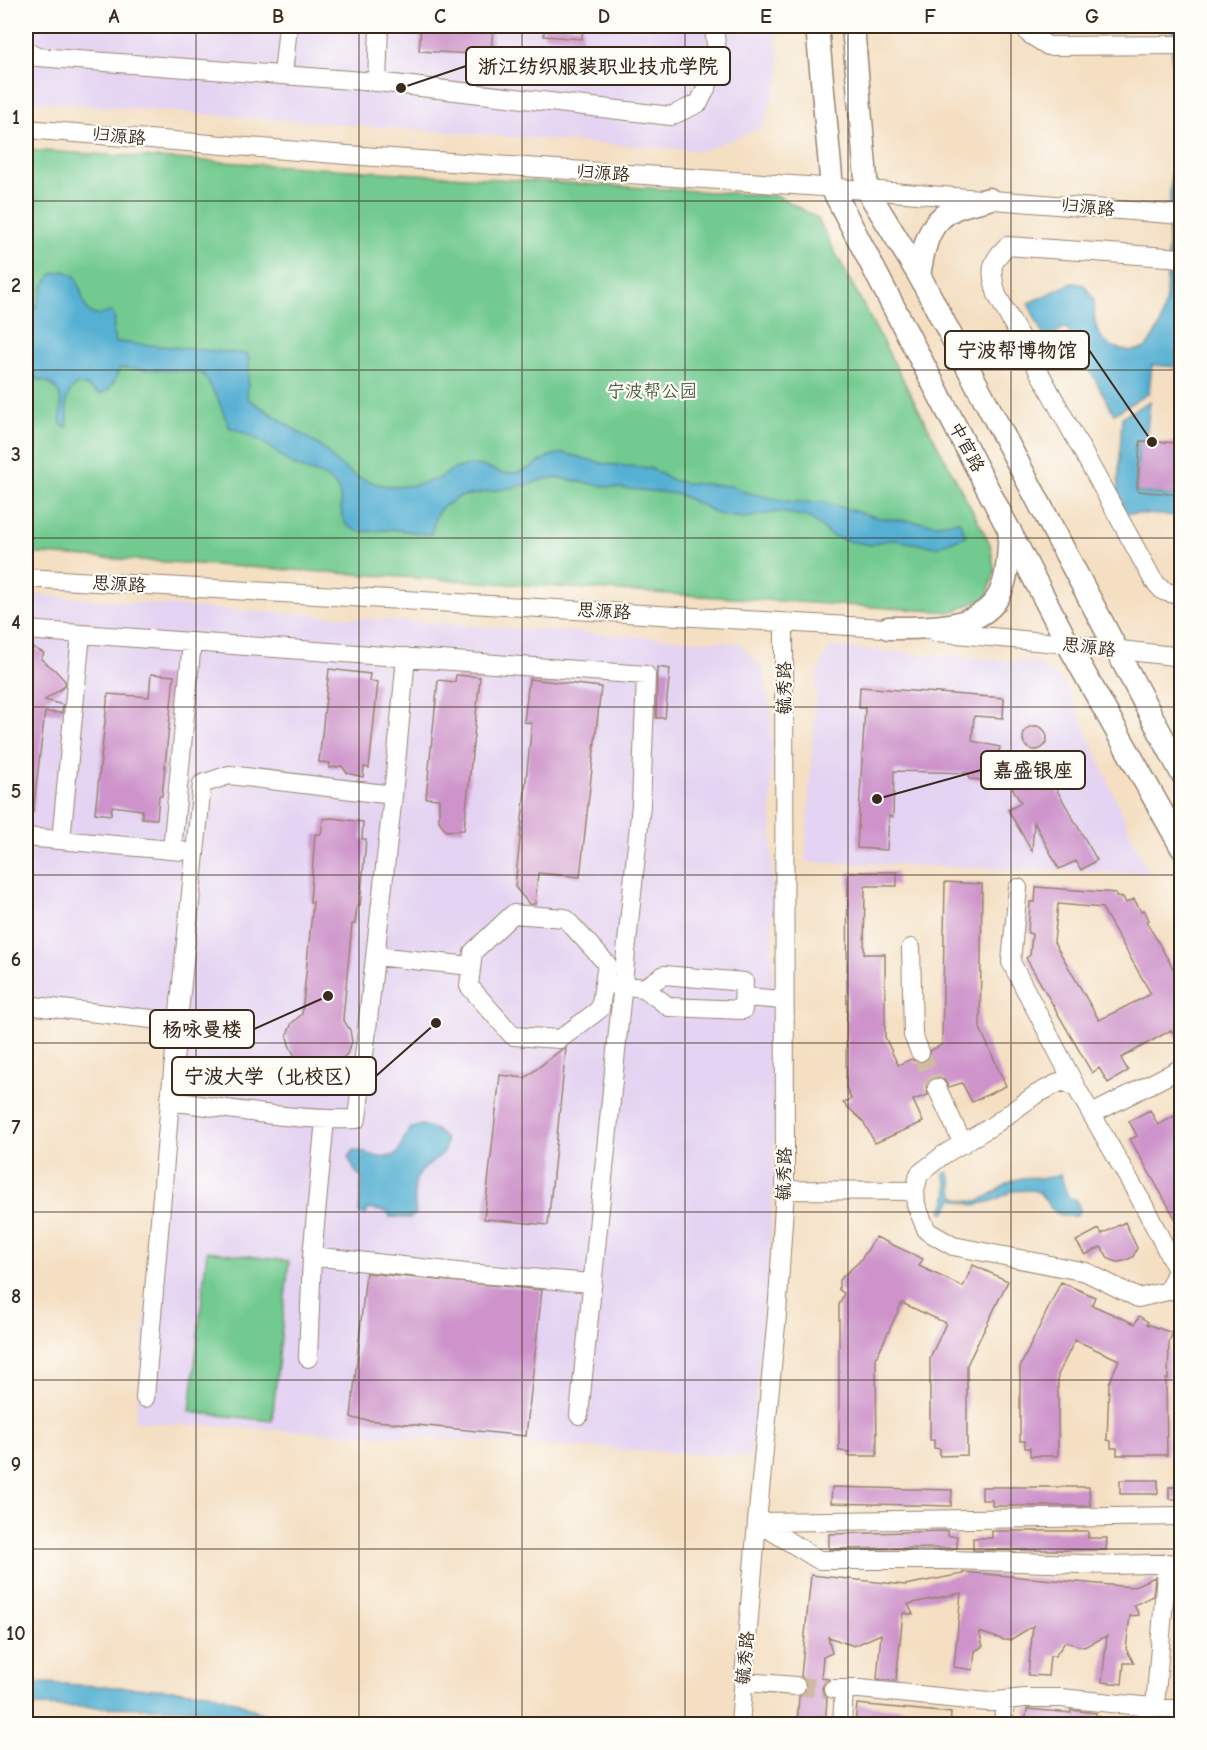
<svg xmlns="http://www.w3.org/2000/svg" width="1207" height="1750" font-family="'Comic Neue','LXGW WenKai TC',sans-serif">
  <rect width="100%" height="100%" fill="#fdfcf7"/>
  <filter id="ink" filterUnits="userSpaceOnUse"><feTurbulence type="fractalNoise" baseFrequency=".0167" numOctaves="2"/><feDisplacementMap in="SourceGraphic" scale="12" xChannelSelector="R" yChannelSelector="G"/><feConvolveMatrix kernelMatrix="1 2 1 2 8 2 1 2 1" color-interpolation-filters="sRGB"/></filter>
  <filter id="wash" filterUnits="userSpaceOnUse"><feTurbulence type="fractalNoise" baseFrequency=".008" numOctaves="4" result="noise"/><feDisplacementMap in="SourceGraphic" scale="24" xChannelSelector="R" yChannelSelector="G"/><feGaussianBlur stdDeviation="1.35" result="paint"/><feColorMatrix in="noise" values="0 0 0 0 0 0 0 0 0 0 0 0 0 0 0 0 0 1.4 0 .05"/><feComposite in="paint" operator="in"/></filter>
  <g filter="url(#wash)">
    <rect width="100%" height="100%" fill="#f4dfc2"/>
    <path fill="#e4d3f2" d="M26,26H776L780,75L763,127L702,151L26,101Z
      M26,594L201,608L739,643L763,669L771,715L774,1161L769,1267L750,1457L135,1422L173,1030L26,1016Z
      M830,647L1037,663L1065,683L1148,873L805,862L817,673Z"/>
    <path fill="#72ca90" stroke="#567a57" stroke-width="1.5" d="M26,150L778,196L817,218L990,544L995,572L986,598L952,612L26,553Z
      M207,1251L289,1261L272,1421L190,1412Z"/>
    <path fill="#55b0d3" stroke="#486d78" stroke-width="1.5" d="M1172,26H1181L1182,342H1178L1176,367L1152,365L1149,393L1114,414L1066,327L1045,339L1028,303L1072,283L1084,285C1087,290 1093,296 1094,301C1095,307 1093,314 1095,321C1099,347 1123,355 1146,348L1160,326L1166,299L1171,176L1174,164Z
      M65,271C65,272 73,275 74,275C83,283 80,315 97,315C101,315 106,313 111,312L115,317L113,333L116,342L248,354C251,366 247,384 247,398L323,448L337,463L357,477L377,484L394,487L414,485L438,479L454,469L469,465L482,466L502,473H517L530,468L550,456L563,453L605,464L650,468L672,480L685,483L732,486L744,492L792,502H822L880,518L937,524L959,521L966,536L936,547L895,540L883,541L871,545L848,541L832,536L810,518L792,514L778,512L743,518L717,514L707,508L678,494L610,487L559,478L544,479L531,484L459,497L441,508L435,518L431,534C419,534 411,531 399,530C383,527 354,540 344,521C338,509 345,494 333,483C323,472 305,471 292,464C280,457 271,446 259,440C249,435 239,431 229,427L218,399L203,374L191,372L120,368C114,380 113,391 99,394L86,386L77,384C58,401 71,410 67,427L62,426C59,420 61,414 61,407C62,384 45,379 26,378V313L36,307L44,285L52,274Z
      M1150,401L1146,440H1140L1136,492L1181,496V516L1124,513L1117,502L1122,417Z
      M422,1125L436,1130L446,1140L444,1152C415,1177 411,1174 416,1214L410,1218L390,1217L388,1212L368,1209L366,1215L359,1213L362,1179L355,1171L348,1157L354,1150C373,1153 378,1162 397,1154L409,1129Z
      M948,1172L952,1180L954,1195C960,1200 968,1202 976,1201C990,1199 1003,1183 1018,1179C1033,1174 1044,1182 1060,1174C1064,1182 1064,1192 1070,1198L1076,1199L1080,1210L1076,1216C1053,1218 1051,1208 1040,1193L1032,1190L1012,1191L993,1201L974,1205L953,1199L945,1213L942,1211C948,1197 950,1188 944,1174Z
      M26,1682L209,1692L240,1703L285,1724H231L200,1709L26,1706Z"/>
    <g id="blocks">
      <path fill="#cd93ca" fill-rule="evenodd" d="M421,26H493L491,55L419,51Z
        M544,26H583L582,39L544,36Z
        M1140,441L1182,443V495L1137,491Z
        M26,644L44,653L41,659L55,670L65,681V686L45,700L63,705L62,713L45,712L33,812H26Z
        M657,667L670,669L665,718H656Z
        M329,669L370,674L369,681L378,682L369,768L364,767L363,777L347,773L342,766L329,768L330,763L319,762Z
        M151,674L174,676L162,796H159L157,819L142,818V810L112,806L111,815L95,813L108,694L149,697Z
        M456,675L480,677L464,830L446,831L439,821V799L426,798L438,680L455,682Z
        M529,679L601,687L580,877L538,873L535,904H529L515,887L532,723L524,722Z
        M860,687L1004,698L1003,718L974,716L972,741L1000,747L999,752L1002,753L1000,763L1006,764L1028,778L1040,772L1042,776L1047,773L1097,860L1081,870L1076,861L1059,869L1034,822L1032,851L1008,810L1021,803L1009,782L969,779V773L894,771L893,817L889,816L887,850L857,848L865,708H859Z
        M1023 738a12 12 0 1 1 24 0a12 12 0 1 1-24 0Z
        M332,818L363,822L362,839H366L360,906H357L355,924H352L343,1019L350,1030L352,1042L347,1054L337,1064L335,1091L319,1090V1088L294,1087L296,1058L289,1045L287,1034L292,1023L302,1014L313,902H310L315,834H321L323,819Z
        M848,872H897V886H865L864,954H885V1037L898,1065L911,1059L918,1063L925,1062L929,1058L931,1050L942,1045L945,882L982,884L980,1028L1006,1086L972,1102L962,1083L949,1087L943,1079L933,1078L926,1086L928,1095L913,1100L923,1122L875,1143L863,1121L843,1103L851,1099L846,1087Z
        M1036,887L1116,893V897H1123L1126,903L1134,899L1141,911L1144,910L1149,920L1146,921L1182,984V1045L1171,1030L1121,1058L1128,1071L1108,1083L1099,1068L1092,1073L1026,958L1030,955L1032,934L1028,933L1030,902H1035ZM1058,904L1102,908L1151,994L1099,1020L1054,942Z
        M566,1048L548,1225L484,1219L500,1075L525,1078L561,1050Z
        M1150,1110L1158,1125L1182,1112V1230L1130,1139L1137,1136L1129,1121Z
        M1125,1222L1137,1248L1133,1257L1124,1261L1117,1262L1109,1259L1101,1247L1085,1255L1076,1241L1099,1229L1102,1234Z
        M876,1237L923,1259L919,1266L963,1287L973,1265L1008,1281L967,1365V1455L940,1456V1449L934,1448V1440H930V1358L946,1323L902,1303L876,1358L877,1456H848L849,1452L839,1451V1305L844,1293L839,1290V1280L860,1261Z
        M366,1273L542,1290L526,1436L356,1419L351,1417Z
        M1061,1282L1095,1297L1092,1305L1135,1324L1139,1316L1148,1322L1147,1324L1172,1333L1169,1343L1168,1379H1166L1167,1455H1117V1448H1111V1441L1107,1440L1109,1383L1119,1360L1075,1340L1058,1375V1456H1030V1448H1025V1441H1020V1367Z
        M1120,1480H1158V1494H1120Z
        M832,1487L952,1490L951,1506L831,1503Z
        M982,1487H1089L1090,1506H992V1500H982Z
        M1169,1487H1182V1499H1169Z
        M948,1531V1536H957V1548L829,1549V1534Z
        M992,1531H1088V1538H1107L1106,1550H973V1538H992Z
        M963,1572L1132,1587L1155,1577L1153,1596L1134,1605L1139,1615L1130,1616L1126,1649L1134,1663H1124L1122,1684L1102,1682L1107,1636L1084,1647L1065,1642L1055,1656H1050L1048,1676L1028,1675L1033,1626L1010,1640H1004L979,1632L983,1646L975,1651L973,1670L954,1667L961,1593L908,1604L913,1614L903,1613L896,1681L877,1679L881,1634L854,1646L828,1637L832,1653L823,1657L821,1678L829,1679L824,1683L822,1688L823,1694L827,1699L825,1725H797L799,1697L805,1693L807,1687L806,1681L801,1676L811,1575L905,1585L963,1574Z
        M857,1704L951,1713L950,1725H855Z
        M1027,1709L1071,1713V1710L1096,1713V1716H1099L1098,1725H1025Z"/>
    </g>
  </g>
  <g filter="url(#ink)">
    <use href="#blocks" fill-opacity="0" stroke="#988470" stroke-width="1.5"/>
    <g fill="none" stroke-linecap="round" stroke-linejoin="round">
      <path stroke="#cfbba1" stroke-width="18" stroke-dasharray="18 9" stroke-linecap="butt" d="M920,1052L937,1088
        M796,1686L833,1689"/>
      <g stroke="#988470" stroke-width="20">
        <path id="minor" d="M1025,26L1029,34L1048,46L1182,45
          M26,51L37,57L377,82L671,116L699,103L718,63L714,26
          M283,75L288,26
          M377,82L379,26
          M26,129L347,155L867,190L1182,215
          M1182,258L1007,246C988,264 991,272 997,295L1153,580L1163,591L1182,596
          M26,578L901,629
          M26,630L646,675L641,805L579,1415
          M935,632L1068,644L1182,657
          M229,775L393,795L357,1119C295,1121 232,1109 170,1101L202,784Z
          M393,795L406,657
          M26,837L182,851
          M61,840L81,634
          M172,850L192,642
          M1018,888L1011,962L1076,1087
          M513,914L565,918L607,964L600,1009L560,1039L513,1036L469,986L473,952Z
          M911,948L913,1035L920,1052
          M375,956L471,966
          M612,984L644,988L664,975L744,982L743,1010L669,1007L644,988
          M744,997L783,1000
          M26,1005L178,1022
          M937,1088L963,1144
          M1092,1114L1182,1068
          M785,1190L915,1191L919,1174L943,1155L992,1126L1035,1095L1062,1081L1076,1087L1142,1202L1177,1270L1168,1291L1138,1298L1086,1272L953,1246L927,1231L916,1205L915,1191
          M312,1256L466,1273L592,1283
          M308,1358L312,1256L325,1119
          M145,1398L170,1101
          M757,1522L819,1560H949L1112,1565L1182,1563
          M757,1522L1182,1516
          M744,1682L796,1686
          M833,1689H860L988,1702L1025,1698H1061L1182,1710
          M1155,1707L1167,1563
          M740,1724L757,1522L777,1315L785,1190L784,622
          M842,1724L844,1690
          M1003,1724L1005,1700"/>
      </g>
      <g stroke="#988470" stroke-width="25">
        <path id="major" d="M817,26L832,188L1068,644L1182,848
          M853,26L867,190L919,275L1182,774
          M919,275C924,248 927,221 956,208C966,204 978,202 989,199
          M888,628C924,628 985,631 1001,591C1009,573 1008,551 1010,531"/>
      </g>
      <use href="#minor" stroke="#fff" stroke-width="18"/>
      <use href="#major" stroke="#fff" stroke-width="22"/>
    </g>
  </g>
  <path fill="none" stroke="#3b2a1e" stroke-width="1.5" stroke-opacity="0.55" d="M196,26V1724M359,26V1724M522,26V1724M685,26V1724M848,26V1724M1011,26V1724M26,201H1182M26,370H1182M26,538H1182M26,707H1182M26,875H1182M26,1043H1182M26,1212H1182M26,1380H1182M26,1549H1182"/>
  <g text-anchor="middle" stroke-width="4.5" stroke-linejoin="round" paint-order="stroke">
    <g font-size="18" fill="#3b2a1e" stroke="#fdfcf7">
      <text transform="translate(119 136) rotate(5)" y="6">归源路</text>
      <text transform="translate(603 173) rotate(4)" y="6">归源路</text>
      <text transform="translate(1088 207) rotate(5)" y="6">归源路</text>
      <text transform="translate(967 447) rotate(62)" y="6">中官路</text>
      <text transform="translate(119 584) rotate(3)" y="6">思源路</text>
      <text transform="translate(604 611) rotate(3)" y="6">思源路</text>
      <text transform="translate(1089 647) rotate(7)" y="6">思源路</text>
      <text transform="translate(784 688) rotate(-90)" y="6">毓秀路</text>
      <text transform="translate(784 1174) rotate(-89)" y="6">毓秀路</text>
      <text transform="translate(745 1658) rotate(-85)" y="6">毓秀路</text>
    </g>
    <g font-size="18" fill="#4c5a40" stroke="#fdfcf7">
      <text x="652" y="397">宁波帮公园</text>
    </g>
  </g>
  <path fill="none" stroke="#3b2a1e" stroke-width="2" d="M401 88L466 66M1152 442L1089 350M877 799L981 770M328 996L254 1029M436 1023L376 1076"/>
  <g fill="#3b2a1e" stroke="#fdfcf7" stroke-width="2">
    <circle cx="401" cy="88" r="6"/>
    <circle cx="1152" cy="442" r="6"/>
    <circle cx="877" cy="799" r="6"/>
    <circle cx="328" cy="996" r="6"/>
    <circle cx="436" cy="1023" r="6"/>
  </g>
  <g fill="#fdfcf7" stroke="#3b2a1e" stroke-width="2">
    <rect x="466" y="47" width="264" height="38" rx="6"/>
    <rect x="945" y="331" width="144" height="38" rx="6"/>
    <rect x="981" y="751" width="104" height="38" rx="6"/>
    <rect x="150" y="1010" width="104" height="38" rx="6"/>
    <rect x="172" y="1057" width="204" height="38" rx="6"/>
  </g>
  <g font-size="20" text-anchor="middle" font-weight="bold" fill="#3b2a1e">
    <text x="598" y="73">浙江纺织服装职业技术学院</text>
    <text x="1017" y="357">宁波帮博物馆</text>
    <text x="1033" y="777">嘉盛银座</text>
    <text x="202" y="1036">杨咏曼楼</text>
    <text x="274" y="1083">宁波大学（北校区）</text>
  </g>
  <rect width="1207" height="1750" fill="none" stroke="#fdfcf7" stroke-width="66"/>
  <rect x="33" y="33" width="1141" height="1684" fill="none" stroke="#3b2a1e" stroke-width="2"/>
  <g font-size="20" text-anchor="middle" font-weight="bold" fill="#3b2a1e">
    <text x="114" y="23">A</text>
    <text x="278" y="23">B</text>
    <text x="440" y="23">C</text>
    <text x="604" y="23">D</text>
    <text x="766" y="23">E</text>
    <text x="930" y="23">F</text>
    <text x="1092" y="23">G</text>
    <text x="16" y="124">1</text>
    <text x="16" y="292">2</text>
    <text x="16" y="461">3</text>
    <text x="16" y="629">4</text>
    <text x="16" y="798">5</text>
    <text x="16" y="966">6</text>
    <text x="16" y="1134">7</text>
    <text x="16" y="1303">8</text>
    <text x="16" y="1471">9</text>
    <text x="16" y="1640">10</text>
  </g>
</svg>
